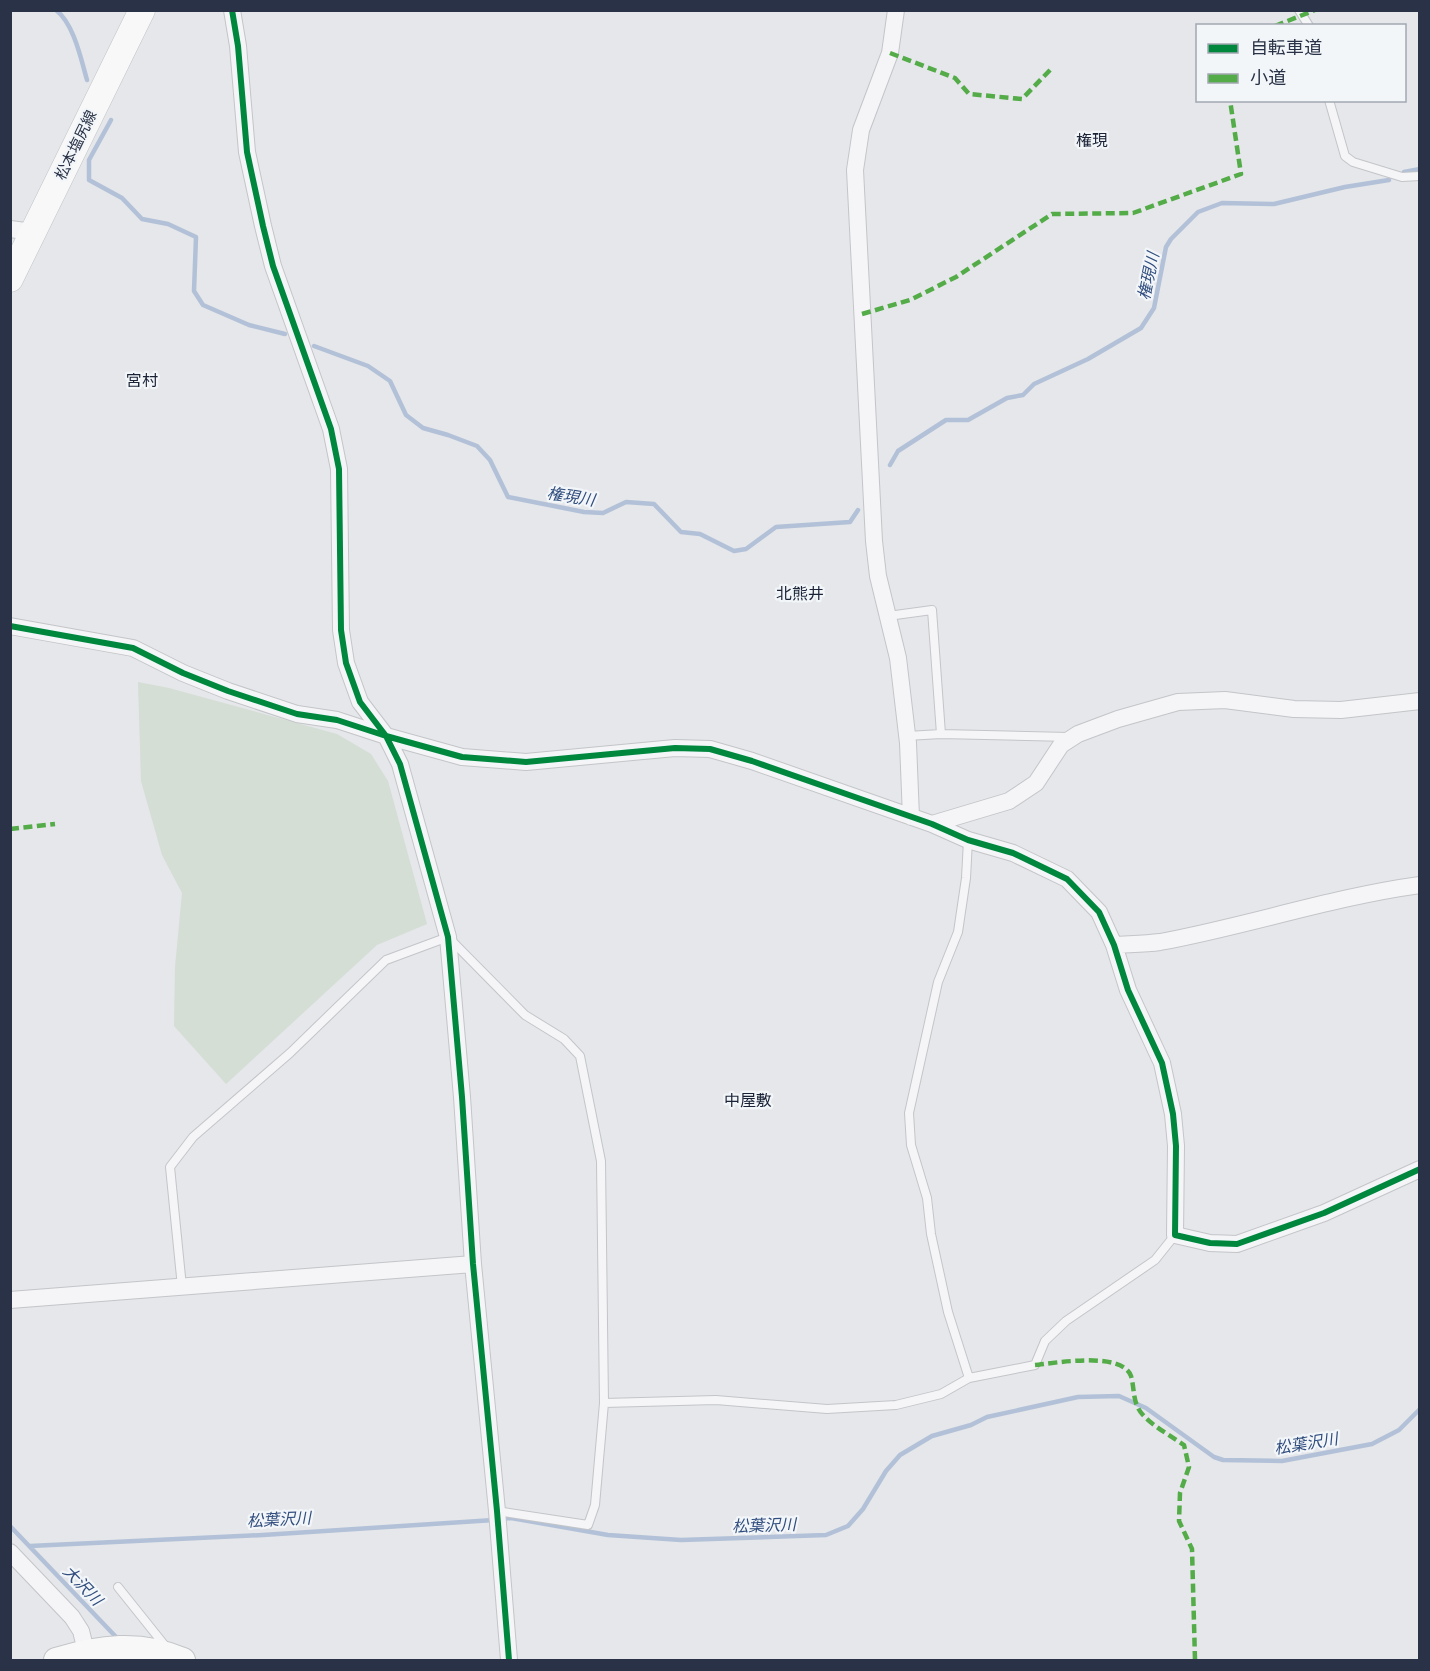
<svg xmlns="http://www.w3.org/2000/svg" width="1430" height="1671" font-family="Poppins,'Noto Sans JP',sans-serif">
  <rect width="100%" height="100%" fill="#e5e7ea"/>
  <path fill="#d4ded5" d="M138,682L169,688L337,734L371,754L388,781L427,924L377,945L226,1084L174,1026L175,967L182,893L162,855L141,781Z"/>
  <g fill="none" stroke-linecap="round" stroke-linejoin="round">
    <path stroke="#b2c1d7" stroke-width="4.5" d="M56,10C74,24 81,59 87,80
      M111,120L89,160V180L122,198L142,219L168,224L196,237L194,291L203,305L249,325L285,334
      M1404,172L1420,169
      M314,346L368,366L390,381L406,415L423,428L448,435L477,446L490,460L508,497L584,512L603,513L626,502L654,504L681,532L700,534L734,551L746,549L776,527L850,522L858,510
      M890,465L898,451L946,420H968L1007,398L1023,395L1034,384L1088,359L1141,328L1154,308L1166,247L1171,239L1198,212L1222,203L1274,204L1345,187L1389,180
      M502,1519L511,1518L608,1535L681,1540L826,1535L848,1526L863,1509L886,1471L900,1455L932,1436L971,1425L987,1417L1078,1397L1119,1396L1146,1408L1214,1457L1223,1460L1282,1461L1372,1444L1399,1430L1420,1409
      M10,1526L118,1639
      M30,1546L263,1535L494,1520"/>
    <g stroke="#c3c5c8" stroke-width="10">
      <path id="lane" d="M1299,10L1309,26
        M1329,100L1345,156L1353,162L1402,177L1420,176
        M888,616L932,610L941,734L907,736
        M941,734L1069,737
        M968,840L966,878L958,932L938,982L909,1113L911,1145L927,1198L931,1234L948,1312L969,1378
        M182,1287L170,1167L193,1137L290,1053L386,960L448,937L525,1015L564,1039L580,1056L601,1161L604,1403L595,1505L588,1525L497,1511
        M604,1403L716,1400L827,1409L896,1405L941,1394L969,1378L1035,1365L1045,1341L1066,1321L1155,1260L1175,1235
        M118,1587L166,1647"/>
    </g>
    <g stroke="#c3c5c8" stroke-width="18">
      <path id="street" d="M232,10L238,46L247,152L263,226L273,266L331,429L339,469L341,630L346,663L360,702L386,736L400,764L448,937L462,1097L473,1264L497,1511L509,1660
        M896,10L890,53L861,130L855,170L874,541L878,576L898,658L908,743L911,817
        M10,229L33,232
        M10,626L133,648L183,673L228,691L297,714L337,720L386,736L462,757L526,762L675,748L710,749L752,761L932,824L968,840L1013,853L1067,879L1099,912L1114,945L1128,990L1162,1063L1173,1114L1176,1146L1175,1235L1210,1243L1237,1244L1324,1213L1420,1169
        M932,824L1009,801L1036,783L1061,745L1078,734L1118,719L1178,702L1225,700L1294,709L1341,710L1420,701
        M1114,945C1129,944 1145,944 1160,942C1247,926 1332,897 1420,885
        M10,1300L473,1264
        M10,1552L72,1617L81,1631L86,1651"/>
    </g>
    <g stroke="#c3c5c8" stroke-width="26">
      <path id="secondary" d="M56,1660C99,1647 140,1641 183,1660"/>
    </g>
    <g stroke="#c1c4c8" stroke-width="27">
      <path id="primary" d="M10,279L142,10"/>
    </g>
    <use href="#lane" stroke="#f5f5f7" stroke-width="8"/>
    <use href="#street" stroke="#f5f5f7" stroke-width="16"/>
    <use href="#secondary" stroke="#f8f8f8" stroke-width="24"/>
    <use href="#primary" stroke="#f8f8f8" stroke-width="26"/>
    <path stroke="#53ac47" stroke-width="4.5" stroke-dasharray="9 4.5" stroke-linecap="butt" d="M1275,26L1315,10
      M890,53L955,78L969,94L1022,99L1051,69
      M862,314L910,300L956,277L1052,214L1133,213L1241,174L1230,100
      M10,829L55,824
      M1035,1365C1056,1363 1122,1351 1131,1376C1135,1390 1132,1403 1143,1415C1154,1427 1171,1436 1184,1445L1189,1467L1180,1493L1179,1521L1192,1549L1195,1660"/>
    <g stroke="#f3f6f9" stroke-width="10">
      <path id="cycleway" d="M232,10L238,46L247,152L263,226L273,266L331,429L339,469L341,630L346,663L360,702L386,736L400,764L448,937L462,1097L473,1264L497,1511L509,1660
        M10,626L133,648L183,673L228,691L297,714L337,720L386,736L462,757L526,762L675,748L710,749L752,761L932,824L968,840L1013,853L1067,879L1099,912L1114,945L1128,990L1162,1063L1173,1114L1176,1146L1175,1235L1210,1243L1237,1244L1324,1213L1420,1169"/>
    </g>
    <use href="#cycleway" stroke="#00873e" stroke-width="6"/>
  </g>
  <g text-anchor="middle" stroke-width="4.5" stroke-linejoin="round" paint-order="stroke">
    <g font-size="15" fill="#293246" stroke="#f3f6f9">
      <text transform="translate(76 145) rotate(-64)" y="5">松本塩尻線</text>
    </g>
    <g font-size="16" fill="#1b2337" stroke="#f3f6f9">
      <text x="1092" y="146">権現</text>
      <text x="142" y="386">宮村</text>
      <text x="800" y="599">北熊井</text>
      <text x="748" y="1106">中屋敷</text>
    </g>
    <g font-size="16" font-style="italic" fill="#304d7e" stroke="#f3f6f9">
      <text transform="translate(1148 276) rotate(-78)" y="6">権現川</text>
      <text transform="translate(571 496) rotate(9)" y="6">権現川</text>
      <text transform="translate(1306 1443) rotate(-9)" y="6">松葉沢川</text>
      <text transform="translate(279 1519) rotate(-3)" y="6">松葉沢川</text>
      <text transform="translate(764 1525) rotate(-2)" y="6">松葉沢川</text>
      <text transform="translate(83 1585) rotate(46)" y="6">大沢川</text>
    </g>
  </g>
  <rect width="1430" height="1671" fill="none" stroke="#293246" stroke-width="24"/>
  <rect x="1196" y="24" width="210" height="78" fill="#f3f6f9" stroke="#a2a8b1" stroke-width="1.5"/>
  <rect x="1208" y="44" width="30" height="9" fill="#00873e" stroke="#a2a8b1" stroke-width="1.5"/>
  <text x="1250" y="54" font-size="18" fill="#293246">自転車道</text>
  <rect x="1208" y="74" width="30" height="9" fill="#53ac47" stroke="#a2a8b1" stroke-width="1.5"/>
  <text x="1250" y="84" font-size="18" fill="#293246">小道</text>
</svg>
